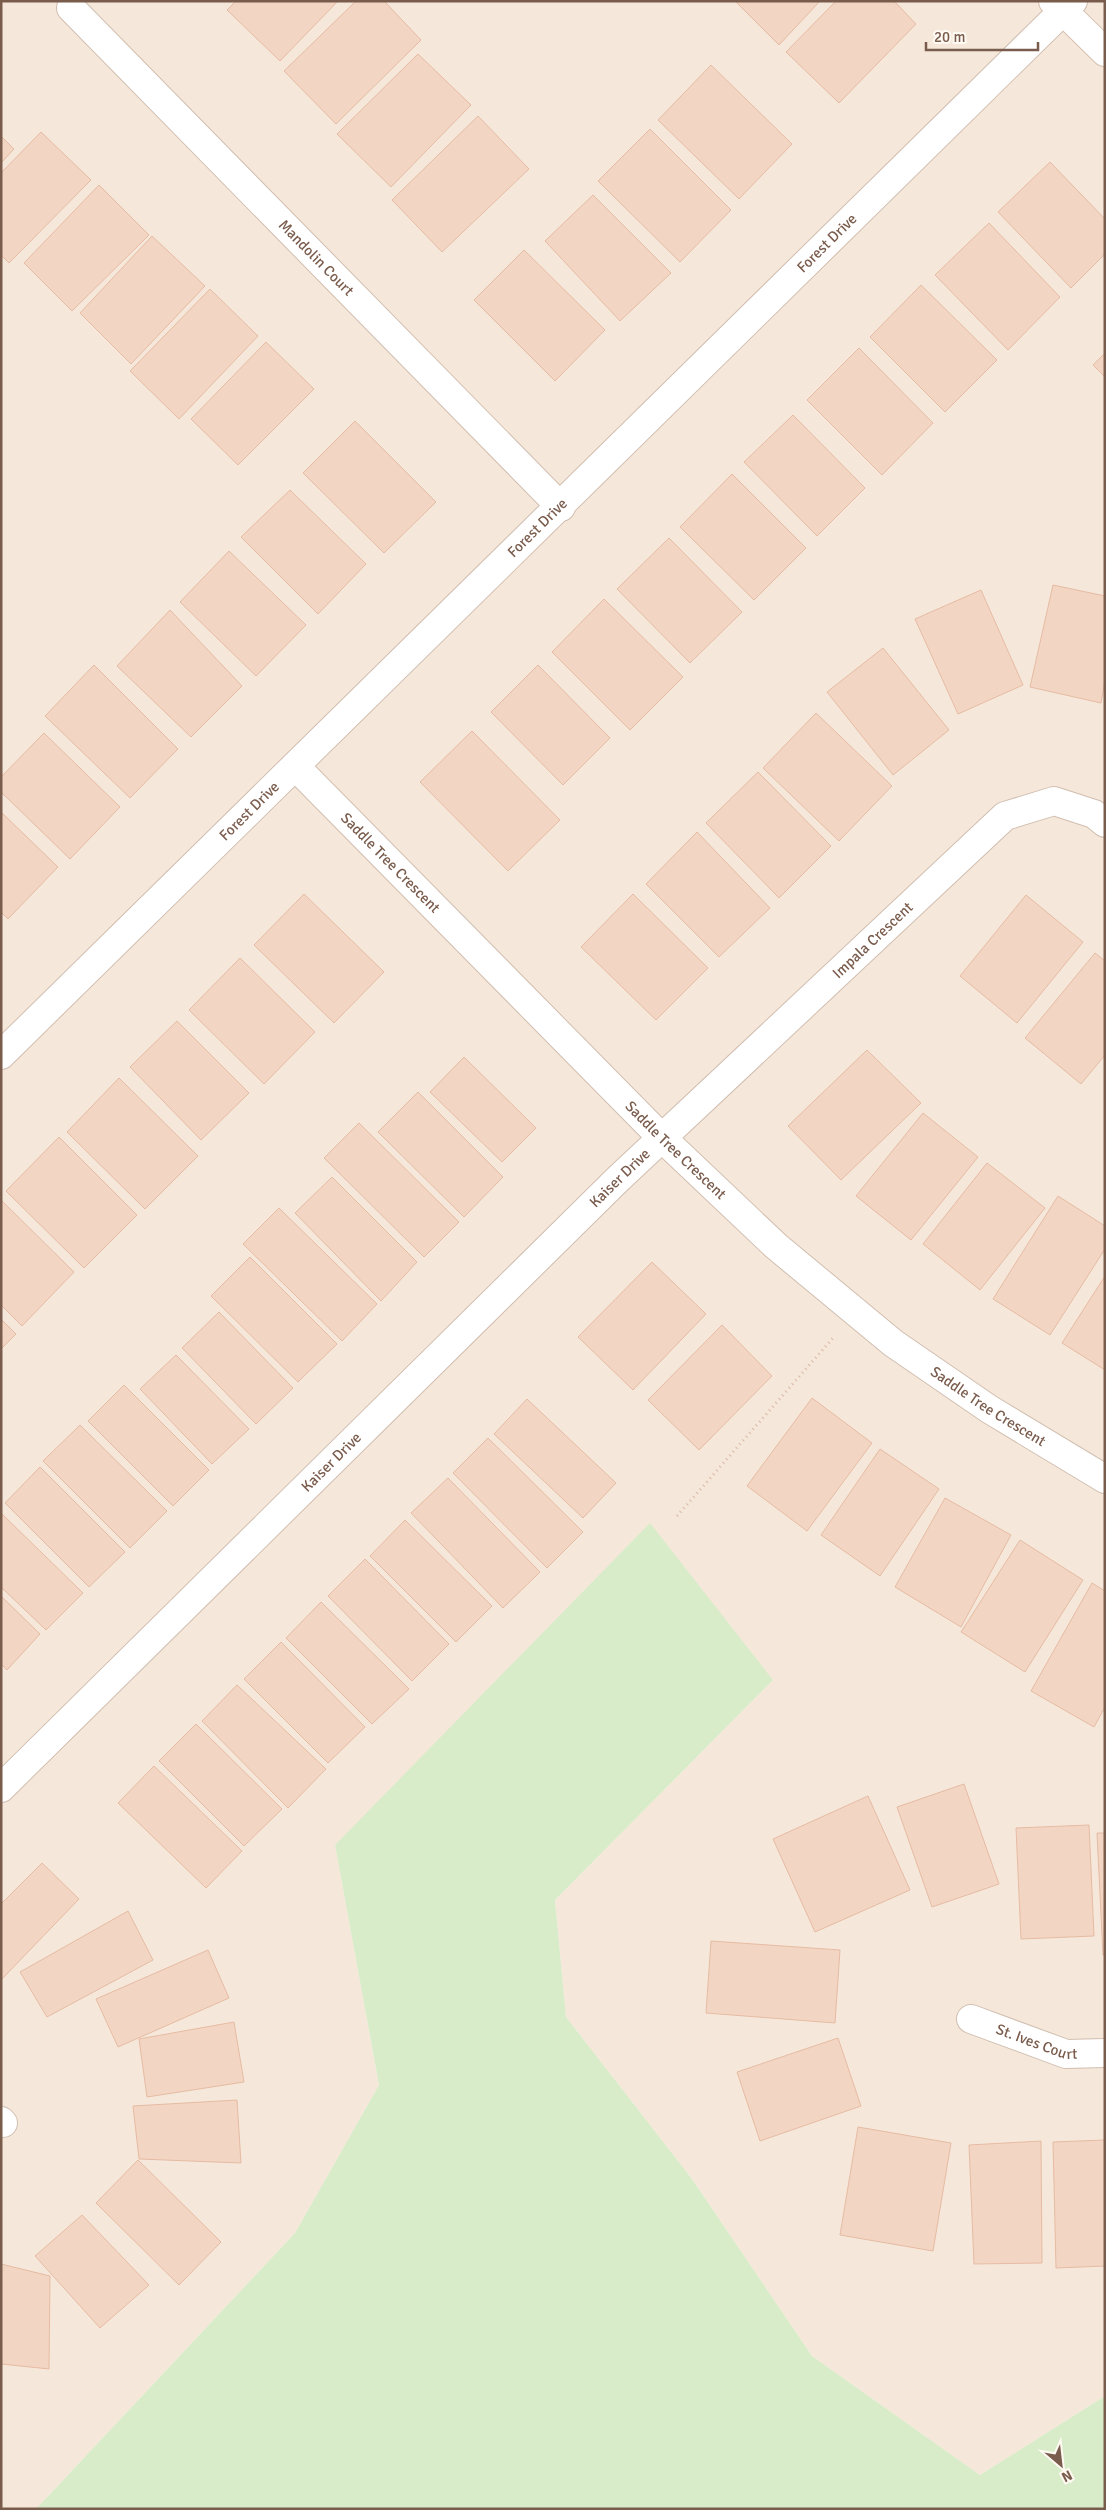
<svg xmlns="http://www.w3.org/2000/svg" width="1106" height="2510" font-family="Signika,sans-serif">
  <rect width="100%" height="100%" fill="#fdf6ec"/>
  <path fill="#f5e8da" d="M1,1H1105V2396L980,2475L812,2356L692,2179L566,2017L555,1900L773,1680L335,1845L379,2085L295,2233L36,2509H1Z"/>
  <path fill="#d8ecc9" d="M650,1523L773,1680L555,1900L566,2017L692,2179L812,2356L980,2475L1105,2396V2509H36L295,2233L379,2085L335,1845Z"/>
  <path fill="#f3d5c3" stroke="#e6bba3" d="M236,1H338L280,61L227,10Z
    M356,1H384L421,40L336,124L284,71Z
    M735,1H820L779,45Z
    M836,1H894L916,24L839,103L786,52Z
    M418,54L471,105L391,187L337,134Z
    M711,65L792,144L739,199L658,120Z
    M478,116L529,169L442,252L392,200Z
    M650,129L731,210L680,262L598,181Z
    M41,132L91,180L9,263L1,255V173Z
    M1,136L14,149L1,163Z
    M1050,162L1105,219V254L1071,288L998,212Z
    M99,185L149,235L72,311L24,263Z
    M593,195L671,273L620,321L545,241Z
    M989,223L1060,297L1008,350L935,275Z
    M152,236L205,286L131,364L80,313Z
    M524,250L605,330L555,381L474,300Z
    M921,285L997,360L945,412L870,337Z
    M210,289L258,336L179,419L130,371Z
    M266,342L314,389L238,465L191,419Z
    M859,348L933,423L882,475L807,400Z
    M1105,353V377L1093,365Z
    M793,415L865,488L817,536L744,462Z
    M355,421L436,502L384,553L303,473Z
    M732,474L806,548L754,600L680,527Z
    M290,490L366,564L318,614L241,537Z
    M669,538L742,612L690,663L617,589Z
    M229,551L306,625L256,676L180,602Z
    M1053,585L1105,596V680L1101,703L1030,687Z
    M981,590L1023,685L958,714L915,619Z
    M604,599L683,677L630,730L552,652Z
    M170,610L242,686L191,737L117,666Z
    M883,648L949,730L893,775L827,692Z
    M94,665L178,749L130,798L45,716Z
    M538,665L610,738L563,785L491,712Z
    M816,713L892,786L839,841L763,768Z
    M472,731L560,820L508,871L420,782Z
    M44,733L120,807L70,859L1,792V777Z
    M758,772L831,846L779,898L706,823Z
    M1,812L58,867L8,919L1,912Z
    M697,832L770,908L719,957L646,884Z
    M304,894L384,972L334,1023L254,945Z
    M633,894L708,968L656,1020L581,947Z
    M1026,895L1083,942L1017,1023L960,976Z
    M1095,953L1105,961V1055L1081,1084L1025,1038Z
    M240,958L315,1032L264,1084L189,1010Z
    M177,1021L249,1093L201,1140L130,1067Z
    M867,1050L921,1103L841,1180L788,1126Z
    M464,1057L536,1128L502,1162L430,1092Z
    M119,1078L198,1156L145,1209L67,1132Z
    M418,1092L503,1177L464,1217L378,1132Z
    M923,1113L978,1157L911,1240L856,1196Z
    M359,1123L459,1222L424,1257L324,1158Z
    M59,1137L137,1215L84,1268L6,1191Z
    M987,1163L1045,1208L980,1290L923,1244Z
    M332,1177L417,1262L381,1301L295,1213Z
    M1058,1196L1105,1226V1249L1050,1335L993,1299Z
    M1,1200L74,1272L22,1326L1,1305Z
    M279,1208L377,1304L342,1341L243,1244Z
    M250,1257L337,1344L298,1382L211,1296Z
    M652,1262L706,1314L633,1390L578,1337Z
    M1105,1276V1370L1062,1343Z
    M219,1312L293,1388L256,1424L182,1348Z
    M1,1319L16,1334L1,1349Z
    M722,1325L772,1376L699,1450L648,1400Z
    M176,1355L249,1429L212,1464L140,1389Z
    M124,1385L209,1470L173,1506L88,1421Z
    M812,1398L872,1443L807,1531L747,1486Z
    M527,1399L616,1483L583,1518L494,1434Z
    M80,1425L167,1511L130,1548L43,1461Z
    M488,1438L583,1532L547,1568L453,1473Z
    M880,1449L939,1489L880,1576L821,1535Z
    M40,1467L125,1552L89,1587L5,1503Z
    M448,1478L540,1572L503,1608L411,1513Z
    M945,1498L1011,1535L961,1627L895,1587Z
    M1,1513L83,1593L46,1630L1,1587Z
    M405,1520L492,1606L456,1642L370,1556Z
    M1020,1540L1083,1580L1025,1672L961,1632Z
    M365,1559L449,1644L412,1681L328,1596Z
    M1092,1583L1105,1591V1707L1094,1727L1031,1691Z
    M1,1596L40,1634L7,1670L1,1664Z
    M321,1602L409,1689L372,1724L286,1638Z
    M281,1642L365,1727L328,1763L244,1679Z
    M237,1685L326,1769L288,1808L202,1721Z
    M196,1724L282,1809L244,1846L159,1761Z
    M154,1766L242,1851L206,1888L118,1803Z
    M964,1784L999,1884L932,1907L897,1807Z
    M868,1796L910,1890L815,1932L773,1839Z
    M1089,1825L1094,1936L1021,1939L1016,1828Z
    M1097,1833H1105V1955H1103Z
    M42,1863L79,1899L1,1980V1904Z
    M128,1911L153,1960L47,2017L20,1972Z
    M711,1941L840,1950L835,2023L706,2013Z
    M208,1950L229,1998L118,2047L96,1999Z
    M234,2022L244,2082L147,2097L139,2039Z
    M838,2038L861,2106L760,2141L737,2072Z
    M237,2100L241,2163L139,2159L133,2106Z
    M858,2127L951,2143L933,2251L840,2235Z
    M1105,2140V2266L1056,2268L1053,2142Z
    M1041,2141L1042,2263L974,2264L969,2145Z
    M138,2160L221,2242L179,2285L96,2203Z
    M82,2215L149,2285L100,2328L35,2256Z
    M1,2264L50,2276L49,2369L1,2364Z"/>
  <g fill="none" stroke-linecap="round" stroke-linejoin="round">
    <g stroke="#d1beb0" stroke-width="30">
      <g id="street">
        <path id="s1" d="M71,8L561,507"/>
        <path id="s2" d="M295,766L661,1137L776,1246L893,1343L989,1409L1105,1479"/>
        <path id="s3" d="M1,1055L1073,1"/>
        <path id="s4" d="M1,1788L617,1180L1005,816L1054,801L1094,814L1105,823"/>
        <path id="s5" d="M971,2019L1066,2054L1105,2053"/>
        <path d="M1,2121L3,2123"/>
      </g>
    </g>
    <g stroke="#d6c0b0" stroke-width="30">
      <path id="secondary" d="M1053,1L1105,52"/>
    </g>
    <path stroke="#d9b8a5" stroke-width="3" stroke-dasharray="1 4" stroke-linecap="butt" d="M677,1516L833,1338"/>
    <use href="#street" stroke="#fff" stroke-width="28"/>
    <use href="#secondary" stroke="#fff" stroke-width="28"/>
  </g>
  <g text-anchor="middle" stroke-width="4" stroke-linejoin="round" paint-order="stroke">
    <g font-size="15" fill="#7a5c4d" stroke="#fffaf3">
      <text dy="5" stroke="none"><textPath href="#s3" startOffset="1158">Forest Drive</textPath></text>
      <text dy="5" stroke="none"><textPath href="#s1" startOffset="350">Mandolin Court</textPath></text>
      <text dy="5" stroke="none"><textPath href="#s3" startOffset="752">Forest Drive</textPath></text>
      <text dy="5" stroke="none"><textPath href="#s3" startOffset="348">Forest Drive</textPath></text>
      <text dy="5" stroke="none"><textPath href="#s2" startOffset="136">Saddle Tree Crescent</textPath></text>
      <text dy="5" stroke="none"><textPath href="#s4" startOffset="1216">Impala Crescent</textPath></text>
      <text dy="5" stroke="none"><textPath href="#s2" startOffset="541">Saddle Tree Crescent</textPath></text>
      <text dy="5" stroke="none"><textPath href="#s4" startOffset="869">Kaiser Drive</textPath></text>
      <text dy="5" stroke="none"><textPath href="#s2" startOffset="946">Saddle Tree Crescent</textPath></text>
      <text dy="5" stroke="none"><textPath href="#s4" startOffset="464">Kaiser Drive</textPath></text>
      <text dy="5" stroke="none"><textPath href="#s5" startOffset="70">St. Ives Court</textPath></text>
    </g>
  </g>
  <rect width="1106" height="2510" fill="none" stroke="#7a5c4d" stroke-width="5"/>
  <g transform="translate(1061 2465) rotate(152)" stroke="#fffaf3" stroke-width="4" paint-order="stroke">
  <path d="M0-4L9 19L0 12L-9 19Z" fill="#7a5c4d"/>
  <text y="-8" font-size="14" font-weight="bold" text-anchor="middle" fill="#7a5c4d">N</text>
  </g>
  <path d="M926 42v8h112v-8" fill="none" stroke="#7a5c4d" stroke-width="2.5"/>
  <text x="934" y="42" font-size="15" fill="#7a5c4d" stroke="#fffaf3" stroke-width="4" paint-order="stroke">20 m</text>
</svg>
